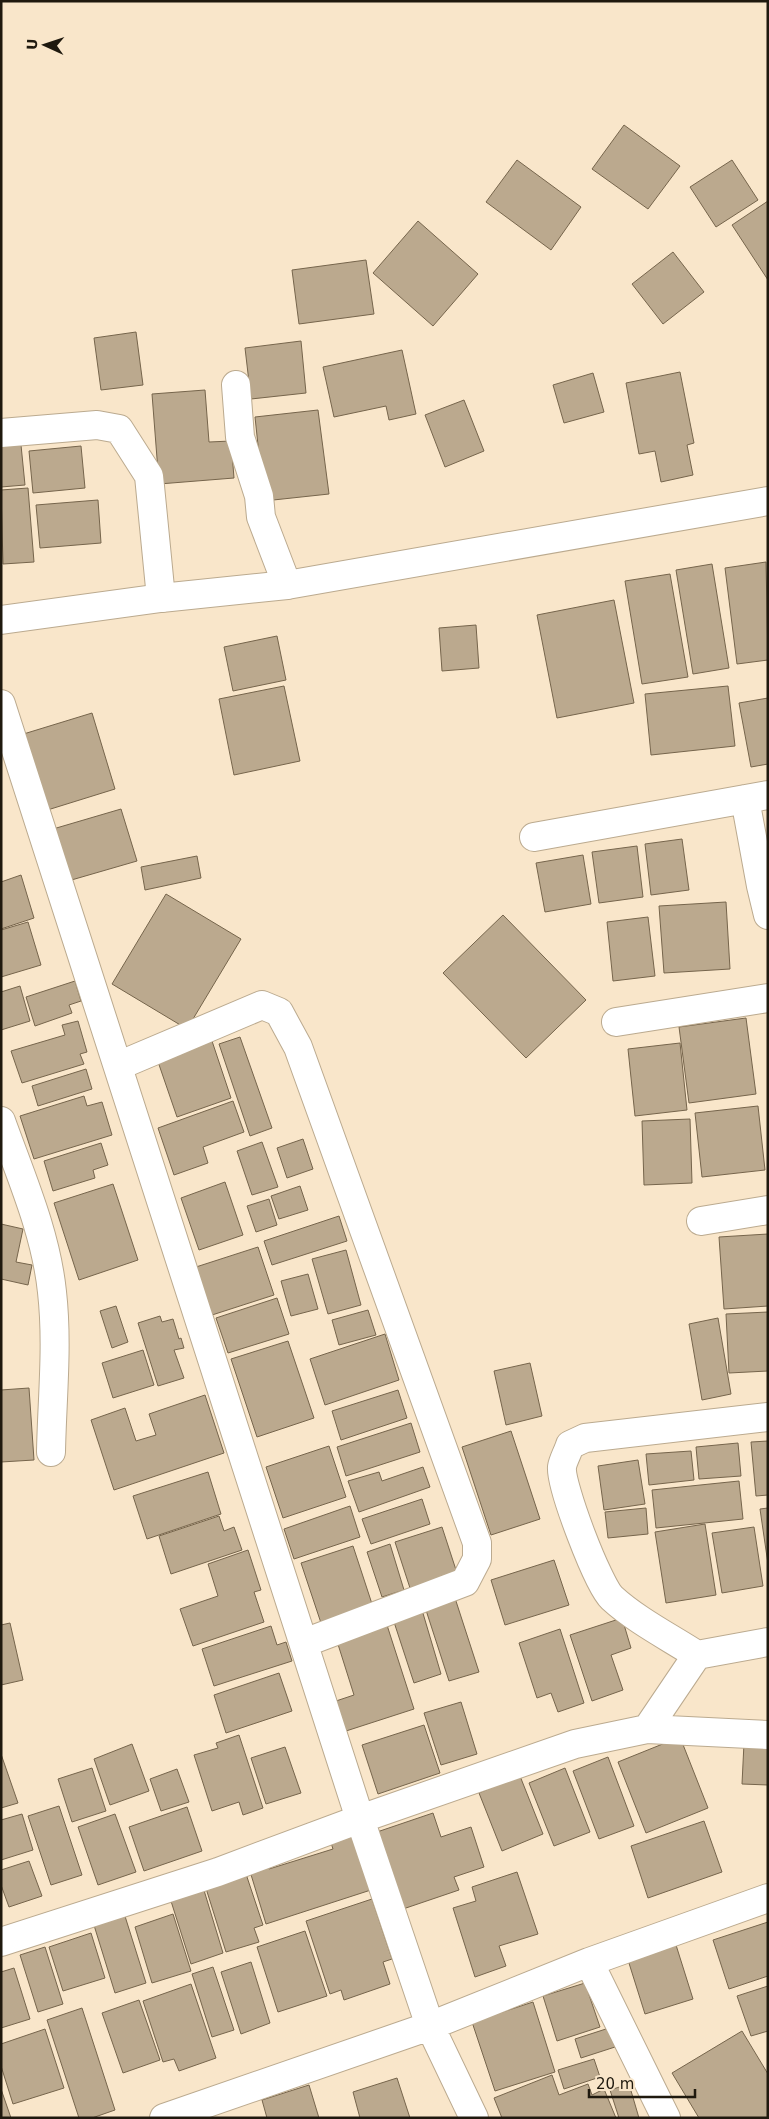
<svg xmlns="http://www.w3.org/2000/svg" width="769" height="2119" font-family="'DejaVu Sans',sans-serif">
  <rect width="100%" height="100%" fill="#f9e6ca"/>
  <path fill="#bba98e" stroke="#76654c" d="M624,125L680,166L648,209L592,169Z
    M517,160L581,207L551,250L486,202Z
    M732,160L758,200L716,227L690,187Z
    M768,201V280L732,225Z
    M418,221L478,274L433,326L373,273Z
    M673,252L704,292L663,324L632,284Z
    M366,260L374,314L299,324L292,270Z
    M136,332L143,385L101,390L94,338Z
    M301,341L306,393L251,399L245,348Z
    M402,350L416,414L389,420L386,406L334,417L323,367Z
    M680,372L694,443L687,445L693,475L661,482L655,451L639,454L626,383Z
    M593,373L604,412L564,423L553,385Z
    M205,390L209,442L231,441L234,478L159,484L152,394Z
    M464,400L484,451L445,467L425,415Z
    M318,410L329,494L264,501L255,417Z
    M20,435L25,485L1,487V437Z
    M81,446L85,488L33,493L29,451Z
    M28,488L34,562L3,564L1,490Z
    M98,500L101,543L40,548L36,505Z
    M766,562L768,660L737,664L725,568Z
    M712,564L729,668L693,674L676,570Z
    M670,574L688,677L642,684L625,581Z
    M614,600L634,703L557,718L537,615Z
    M476,625L479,668L442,671L439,628Z
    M277,636L286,680L233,691L224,647Z
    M284,686L300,761L234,775L219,699Z
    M728,686L735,746L651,755L645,694Z
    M768,698V764L751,767L739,703Z
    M92,713L115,789L41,812L17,736Z
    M121,809L137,861L68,881L53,829Z
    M682,839L689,890L651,895L645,844Z
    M637,846L643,897L599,903L592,852Z
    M583,855L591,904L545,912L536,863Z
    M197,856L201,878L145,890L141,867Z
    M21,875L34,918L1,929V882Z
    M166,894L241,939L187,1029L112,984Z
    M726,902L730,969L664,973L659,906Z
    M503,915L586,1000L526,1058L443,973Z
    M648,917L655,976L613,981L607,922Z
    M28,922L41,965L1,977V930Z
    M75,981L81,1001L69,1005L72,1013L35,1026L26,997Z
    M20,986L30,1021L1,1030V992Z
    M746,1018L756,1094L689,1103L679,1027Z
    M78,1021L87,1052L80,1054L84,1064L22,1083L11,1051L65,1035L62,1025Z
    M210,1035L231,1098L177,1117L155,1053Z
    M240,1037L272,1128L250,1136L219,1044Z
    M680,1043L687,1110L635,1116L628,1049Z
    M86,1069L92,1089L38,1106L32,1086Z
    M84,1096L87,1106L102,1102L112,1135L34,1159L20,1116Z
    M233,1101L244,1132L203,1147L208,1163L174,1175L158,1128Z
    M758,1106L765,1170L702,1177L695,1113Z
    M690,1119L692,1183L644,1185L642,1121Z
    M303,1139L313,1169L287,1178L277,1148Z
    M262,1142L278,1187L252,1195L237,1151Z
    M101,1143L108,1165L93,1170L95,1178L53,1191L44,1161Z
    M225,1182L243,1235L199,1250L181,1198Z
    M113,1184L138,1260L79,1280L54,1203Z
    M300,1186L308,1210L279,1219L271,1196Z
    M269,1199L277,1225L256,1232L247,1206Z
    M339,1216L347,1241L272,1265L264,1241Z
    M1,1224L23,1229L16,1262L32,1265L28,1285L1,1279Z
    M768,1234V1306L724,1309L719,1237Z
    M258,1247L274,1295L212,1315L196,1267Z
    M346,1250L361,1305L328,1314L312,1259Z
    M308,1274L318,1309L291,1316L281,1281Z
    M277,1298L289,1334L228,1353L216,1318Z
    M116,1306L128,1342L112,1348L100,1311Z
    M368,1310L376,1335L339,1345L332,1320Z
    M768,1312V1371L729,1373L726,1314Z
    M160,1316L162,1322L173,1319L179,1339L181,1338L184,1348L174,1350L184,1378L158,1386L138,1323Z
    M718,1318L731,1394L702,1400L689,1324Z
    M385,1334L399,1380L325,1405L310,1359Z
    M288,1341L314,1418L257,1437L231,1359Z
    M143,1350L154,1385L113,1398L102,1363Z
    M530,1363L542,1416L506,1425L494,1371Z
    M29,1388L34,1460L1,1462V1390Z
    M398,1390L407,1418L341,1440L332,1411Z
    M205,1395L224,1453L114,1490L91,1420L125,1408L136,1441L156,1435L149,1414Z
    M411,1423L420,1452L346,1476L337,1447Z
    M511,1431L540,1519L491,1535L462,1447Z
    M768,1441V1495L756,1496L751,1442Z
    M738,1443L741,1476L699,1479L696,1447Z
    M329,1446L346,1497L283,1518L266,1467Z
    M691,1451L694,1480L649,1485L646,1454Z
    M638,1460L645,1504L604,1510L598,1466Z
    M423,1467L430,1487L359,1512L348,1481L379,1472L382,1481Z
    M208,1472L221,1514L147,1539L133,1496Z
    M739,1481L743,1519L656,1528L652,1490Z
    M422,1499L430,1524L371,1544L362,1519Z
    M350,1506L360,1537L294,1559L284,1529Z
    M646,1508L648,1534L608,1538L605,1512Z
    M768,1508V1564L760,1509Z
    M219,1516L224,1531L234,1527L242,1550L171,1574L159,1536Z
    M705,1524L716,1595L666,1603L655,1532Z
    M442,1527L457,1573L410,1588L395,1542Z
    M754,1527L763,1586L722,1593L712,1533Z
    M390,1544L404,1590L382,1597L367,1552Z
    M353,1546L374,1610L322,1626L301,1563Z
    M248,1550L261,1590L254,1592L264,1622L193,1646L180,1609L218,1596L208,1564Z
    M554,1560L569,1605L505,1625L491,1580Z
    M454,1595L479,1672L449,1681L424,1604Z
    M422,1610L441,1674L414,1683L393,1619Z
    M622,1618L631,1648L611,1655L623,1690L592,1701L570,1635Z
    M386,1622L414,1709L346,1731L336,1701L354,1695L336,1638Z
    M10,1623L23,1680L1,1685V1625Z
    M271,1626L277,1645L286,1642L292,1661L214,1686L202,1649Z
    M560,1629L584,1703L558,1712L551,1693L537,1698L519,1643Z
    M279,1673L292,1711L226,1733L214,1695Z
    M461,1702L477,1754L441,1765L424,1713Z
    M424,1725L440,1773L378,1794L362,1745Z
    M239,1735L263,1808L243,1815L239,1802L212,1811L194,1755L218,1748L216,1743Z
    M680,1737L708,1808L646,1833L618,1762Z
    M744,1743L768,1744V1785L742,1784Z
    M132,1744L149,1791L110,1805L94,1759Z
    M285,1747L301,1793L266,1804L251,1758Z
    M1,1754L18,1803L1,1808Z
    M608,1757L634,1826L599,1839L573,1771Z
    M92,1768L106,1811L72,1822L58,1779Z
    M565,1768L590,1832L554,1846L529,1783Z
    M177,1769L189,1802L161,1811L150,1779Z
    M520,1776L543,1834L502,1851L479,1793Z
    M59,1806L82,1875L51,1885L28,1816Z
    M187,1807L202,1851L144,1871L129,1827Z
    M433,1813L441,1837L471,1827L484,1867L454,1877L459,1890L403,1909L377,1832Z
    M22,1814L33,1850L1,1860V1820Z
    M115,1814L136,1872L98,1885L78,1827Z
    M704,1821L722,1872L648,1898L631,1846Z
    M358,1825L377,1888L266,1924L249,1868L267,1863L269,1869L333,1849L328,1834Z
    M29,1861L42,1896L9,1907L1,1885V1870Z
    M517,1872L538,1934L499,1946L506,1966L475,1977L453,1908L476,1901L472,1887Z
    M246,1874L263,1925L254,1928L259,1942L226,1952L204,1882Z
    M203,1887L223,1953L191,1964L170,1898Z
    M372,1899L392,1959L383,1962L390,1984L344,2000L341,1990L330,1994L306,1921Z
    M124,1913L146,1983L115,1993L93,1922Z
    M173,1914L191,1971L152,1983L135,1927Z
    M768,1922V1976L729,1989L713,1940Z
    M305,1931L327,1996L278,2012L257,1947Z
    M91,1933L105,1978L63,1991L49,1947Z
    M676,1945L693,1999L645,2014L628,1960Z
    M45,1947L63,2004L38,2012L20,1955Z
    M251,1962L270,2023L241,2034L221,1972Z
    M213,1967L234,2030L212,2037L192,1974Z
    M14,1968L30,2019L1,2028V1972Z
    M585,1983L600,2027L557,2041L543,1996Z
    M191,1984L216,2058L179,2071L174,2059L163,2062L143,2001Z
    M768,1986V2031L751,2036L737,1996Z
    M139,2000L160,2060L123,2073L102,2013Z
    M533,2002L555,2072L495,2091L472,2022Z
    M82,2008L115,2110L92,2118H79L47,2020Z
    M609,2028L615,2047L581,2058L575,2039Z
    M45,2029L64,2088L13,2104L1,2066V2044Z
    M742,2031L768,2074V2118H699L672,2073Z
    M594,2059L600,2077L564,2089L558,2070Z
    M552,2075L559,2095L588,2084L592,2095L604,2089L616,2118H502L494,2098Z
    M397,2078L410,2118H360L353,2092Z
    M629,2084L639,2118H619L610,2090Z
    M309,2085L319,2118H267L262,2100Z
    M1,2089L11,2118H1Z"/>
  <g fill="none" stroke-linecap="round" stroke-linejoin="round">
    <g stroke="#bbaa8f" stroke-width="30">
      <path id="street" d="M236,385L240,437L259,496L261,517L287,585
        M1,433L97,425L119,429L149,476L161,598
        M1,704L360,1819L430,2026L474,2118
        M745,799L761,886L768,915
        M534,837L768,795
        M616,1022L768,998
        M118,1066L262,1005L279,1012L298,1047L477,1543V1559L465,1582L304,1643
        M1,1121C21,1177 46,1233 52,1292C58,1345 52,1399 51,1452
        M701,1221L768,1210
        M697,1655C669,1637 636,1620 612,1598C598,1585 560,1485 562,1467C563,1460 568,1452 570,1445L585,1438L768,1417
        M647,1729L768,1735
        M1,1942L218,1872L360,1819L575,1744L647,1729L697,1655L768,1642
        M589,1962L666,2118
        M164,2118L430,2026L589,1962L768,1898"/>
    </g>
    <g stroke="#bbaa8f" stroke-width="30">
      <path id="secondary" d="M1,620L161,598L287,585L768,501"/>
    </g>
    <use href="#street" stroke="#fff" stroke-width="28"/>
    <use href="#secondary" stroke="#fff" stroke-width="28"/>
  </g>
  <rect width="769" height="2119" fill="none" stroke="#1f190e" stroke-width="5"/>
  <g transform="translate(45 45) rotate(273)" stroke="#f9e6ca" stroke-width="4" paint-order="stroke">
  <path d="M0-4L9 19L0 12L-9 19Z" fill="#1f190e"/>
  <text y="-8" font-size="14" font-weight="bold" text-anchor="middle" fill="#1f190e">U</text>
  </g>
  <path d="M589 2089v8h106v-8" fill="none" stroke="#1f190e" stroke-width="2.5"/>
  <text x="596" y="2089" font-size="15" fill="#1f190e" stroke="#f9e6ca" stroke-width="4" paint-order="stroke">20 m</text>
</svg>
